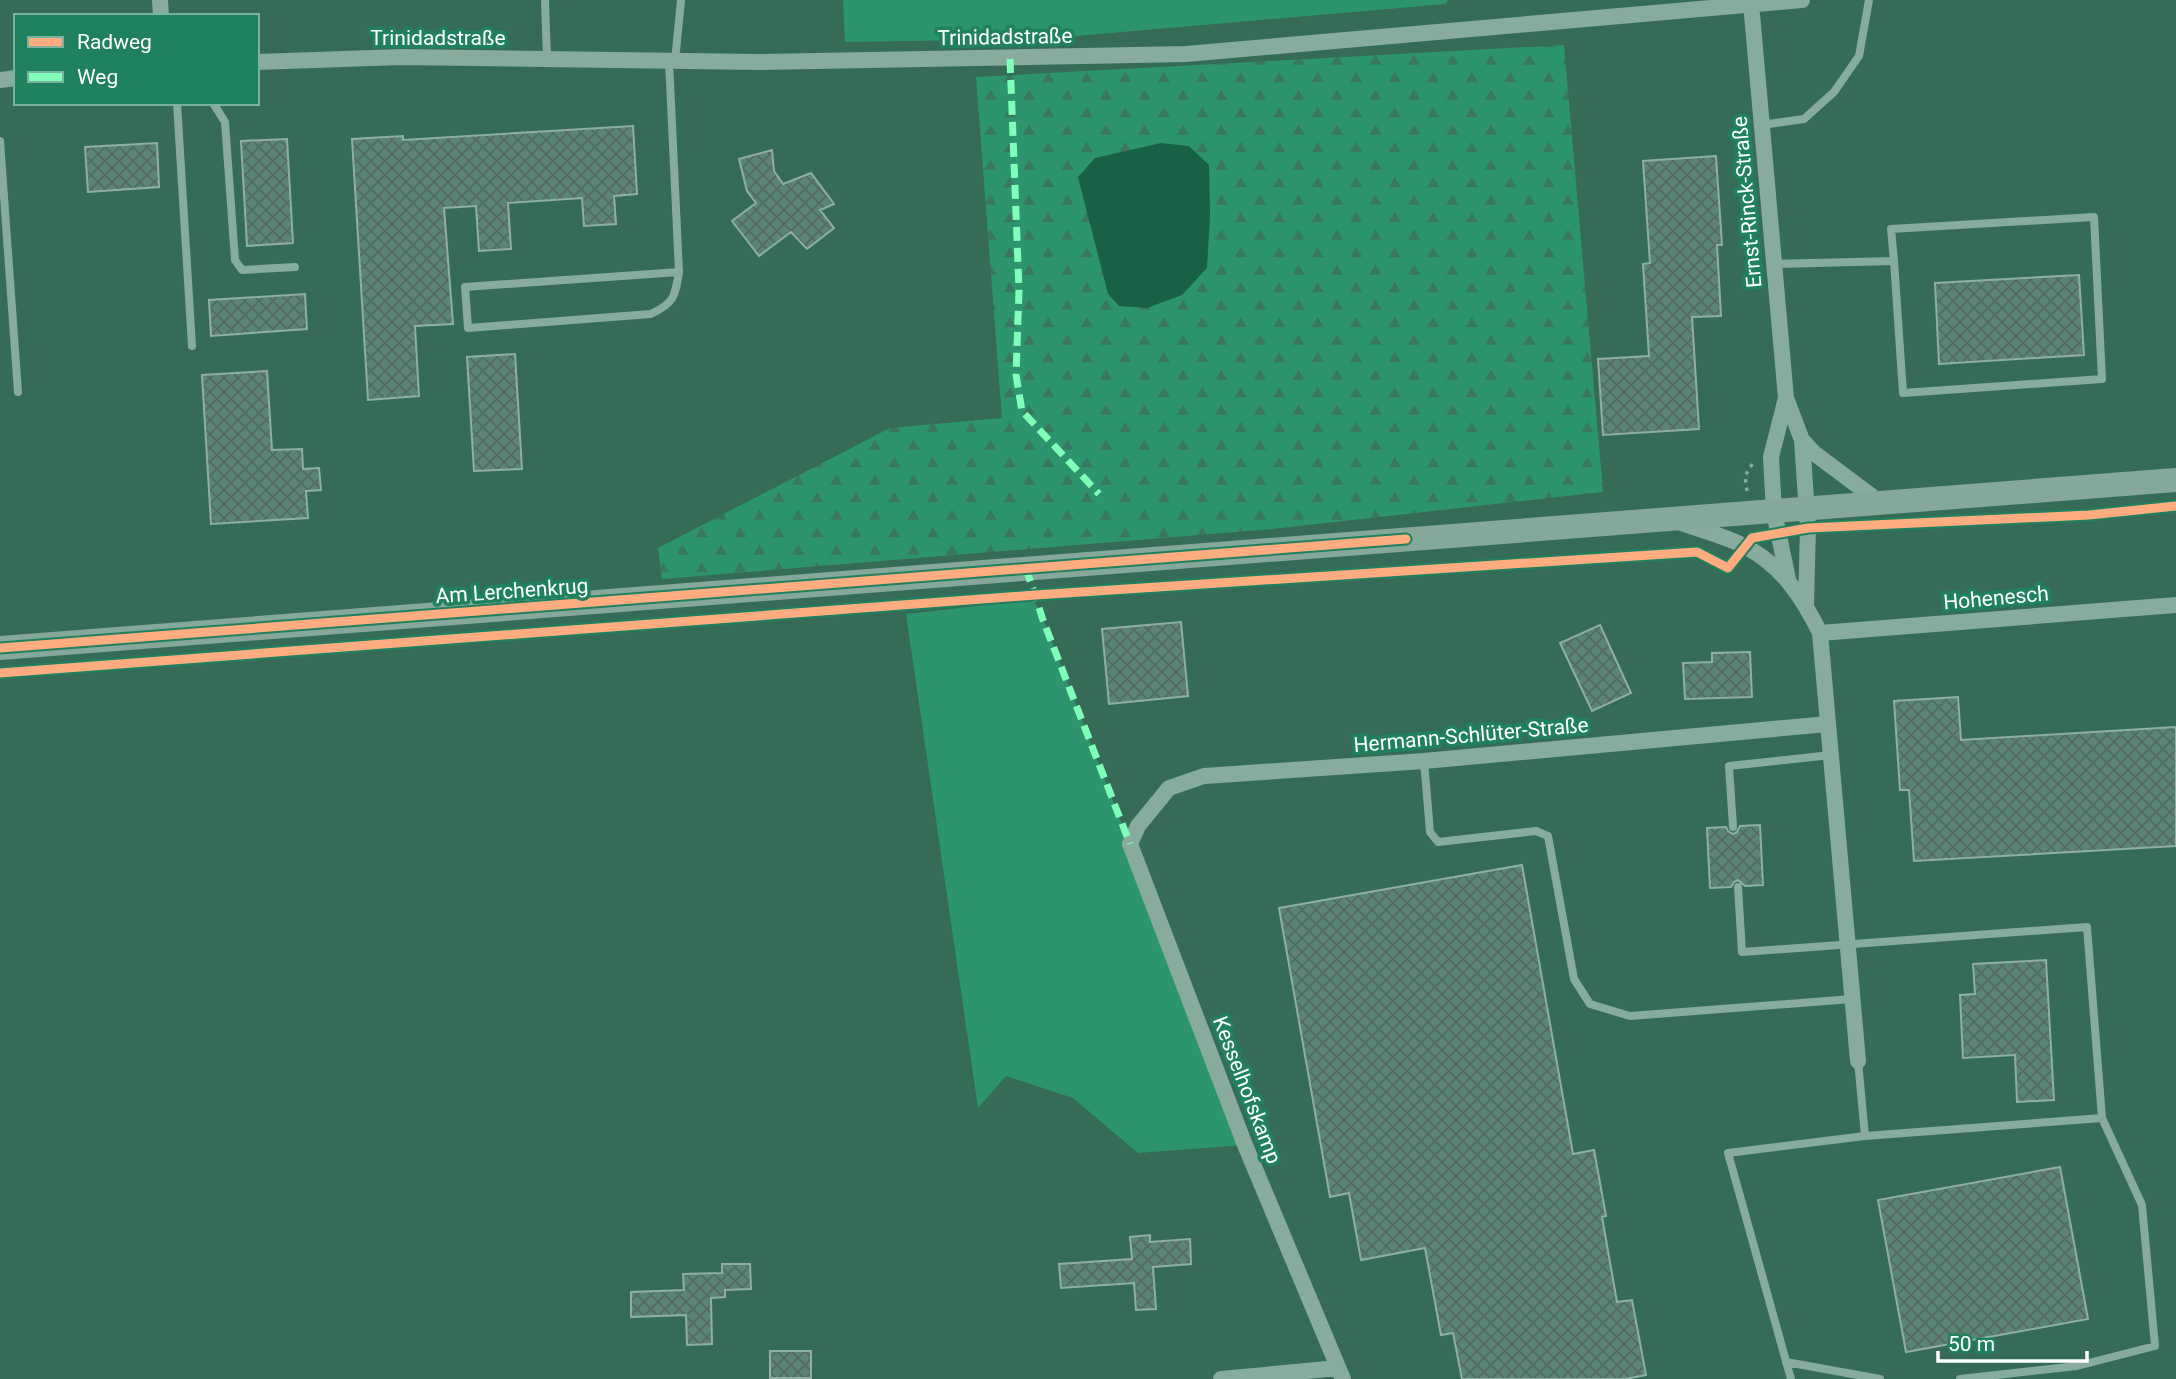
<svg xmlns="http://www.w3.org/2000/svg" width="2176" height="1379" font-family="Roboto,sans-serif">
  <defs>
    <pattern id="forest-firs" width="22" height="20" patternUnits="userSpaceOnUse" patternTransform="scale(1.75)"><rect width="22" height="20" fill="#2d956d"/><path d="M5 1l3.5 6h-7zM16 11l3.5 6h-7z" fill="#397860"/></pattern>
    <pattern id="building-cross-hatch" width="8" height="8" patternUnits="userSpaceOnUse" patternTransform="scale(1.75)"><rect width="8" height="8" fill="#5a8473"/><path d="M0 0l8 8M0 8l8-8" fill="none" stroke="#546b61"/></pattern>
  </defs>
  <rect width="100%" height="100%" fill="#356b57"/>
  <path fill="#2d956d" d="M843,0H1448L1446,4L1042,39L845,42Z
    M1032,600L1039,608L1245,1145L1138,1153L1073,1098L1006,1076L978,1108L906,614Z"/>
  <path fill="url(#forest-firs)" d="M1564,45L1603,492L1272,529L662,579L658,548L890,428L1002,418L976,77Z"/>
  <path fill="#186147" d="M1161,143L1189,146L1209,165L1210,215L1207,268L1182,295L1147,308L1119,306L1108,294L1078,177L1095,158Z"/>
  <path fill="url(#building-cross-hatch)" stroke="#8fafa3" stroke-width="2" d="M633,126L637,194L614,196L616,224L584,226L582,198L508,203L511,249L479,251L476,206L444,208L453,324L415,326L419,396L368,400L352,139L403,136V140Z
    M287,139L293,243L247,246L241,141Z
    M157,143L159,187L88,192L85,147Z
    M772,150L774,171L783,184L811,173L834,204L820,210L834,228L807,249L791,232L759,256L732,221L756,203L747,191L739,159Z
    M1716,156L1722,245H1717L1721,316L1692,317L1699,429L1603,435L1598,359L1649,356L1643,264L1650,263L1643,161Z
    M2079,275L2084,355L1939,364L1935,283Z
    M305,294L307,329L211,336L209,300Z
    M515,354L522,469L474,471L467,357Z
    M267,371L272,450L302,449L303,469L319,468L321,490L306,491L308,518L211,524L202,375Z
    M1181,622L1188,696L1109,704L1102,629Z
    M1600,625L1631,693L1592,711L1560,643Z
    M1750,652L1752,697L1685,699L1683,663L1712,662V653Z
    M1958,697L1961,740L2176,727V846L1914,861L1909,790H1900L1894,701Z
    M1760,825L1763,885L1745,886L1738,880L1734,882L1731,887L1710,888L1707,828L1726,827L1728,831L1733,834L1737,832L1740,826Z
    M1522,865L1573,1154L1594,1150L1606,1216L1602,1217L1617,1302L1632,1300L1646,1375L1625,1379H1462L1453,1333L1441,1335L1425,1248L1361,1260L1349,1193L1330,1197L1279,908Z
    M2046,960L2054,1100L2017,1102L2015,1055L1963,1058L1960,995L1975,994L1973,964Z
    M2060,1167L2088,1319L1906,1352L1878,1200Z
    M1150,1235V1242L1190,1239L1191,1264L1153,1267L1156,1309L1136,1310L1134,1283L1061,1288L1059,1264L1132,1259L1130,1237Z
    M722,1264H750L751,1289L725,1290V1297L711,1298L712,1344L687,1345L686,1315L631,1317V1292L684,1290L683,1274L722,1273Z
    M770,1351H811V1378H770Z"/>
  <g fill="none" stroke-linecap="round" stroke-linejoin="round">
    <path stroke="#87ab9d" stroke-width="3.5" stroke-dasharray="3.5 5" stroke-linecap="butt" d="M1747,491L1745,476L1753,463"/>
    <path stroke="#87ab9d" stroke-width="8" d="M545,0L547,59
      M669,61L679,272C675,297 674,303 651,314L468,328L465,287L679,272
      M675,61L681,0
      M177,103L192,346
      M213,103L225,122L235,260L242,270L295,267
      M1761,125L1804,119L1834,92L1859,56L1869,0
      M0,141L18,392
      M1773,264L1894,261L1903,393L2102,379L2094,217L1891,229L1894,261
      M1424,761L1430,832L1438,842L1536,831L1548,836L1574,979L1590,1004L1630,1016L1852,999
      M1733,827L1729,766L1831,755
      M1738,887L1742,952L2087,927L2102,1118L1865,1136L1858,1061
      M1786,1362L1880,1379
      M1791,1379L1728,1153L1865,1136
      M1960,1379L2077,1366L2155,1346L2142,1205L2102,1118"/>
    <path stroke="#87ab9d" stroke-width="16" d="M160,0L161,16
      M1751,3L1786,398L1802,440L1808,528L1806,604
      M257,62L401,57L758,62L1186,54L1802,0
      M0,80L16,78
      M1786,398L1771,457L1774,512L1788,579
      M1802,440L1814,453L1882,504
      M1679,522C1700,530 1726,536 1746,547C1782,566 1803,598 1820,633L1858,1061
      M1820,633L2176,605
      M1221,1379L1338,1368
      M1343,1379L1245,1145L1130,844L1138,826L1169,788L1204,776L1424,761L1828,724"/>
    <path stroke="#86a89b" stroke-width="24" d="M0,648L2176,480"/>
    <path stroke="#80ffba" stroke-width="7" stroke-dasharray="14 7" stroke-linecap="butt" d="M1010,59L1019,290L1016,375L1022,411L1099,494
      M1026,568L1043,620L1130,844"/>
    <g stroke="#1f815d" stroke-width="13">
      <path id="cycleway" d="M0,648L1406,539
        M0,673L1035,595L1697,552L1728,568L1752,538L1808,528L2089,515L2176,506"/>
    </g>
    <use href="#cycleway" stroke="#ffac80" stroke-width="9"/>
  </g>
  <g text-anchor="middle" stroke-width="7" stroke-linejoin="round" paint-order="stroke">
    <g font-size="21" fill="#fff" stroke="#1f815d">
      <text transform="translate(1005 37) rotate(-1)" y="7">Trinidadstraße</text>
      <text x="438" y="45">Trinidadstraße</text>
      <text transform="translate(1747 202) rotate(-95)" y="7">Ernst-Rinck-Straße</text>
      <text transform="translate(512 591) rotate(-4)" y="7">Am Lerchenkrug</text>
      <text transform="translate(1996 598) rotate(-5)" y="7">Hohenesch</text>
      <text transform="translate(1471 735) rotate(-5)" y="7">Hermann-Schlüter-Straße</text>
      <text transform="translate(1247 1090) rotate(69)" y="7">Kesselhofskamp</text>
    </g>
  </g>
  <rect x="14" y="14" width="245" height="91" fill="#1f815d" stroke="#79b39e" stroke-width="2"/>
  <rect x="28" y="37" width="35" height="10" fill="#ffac80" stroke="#79b39e" stroke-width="2"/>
  <text x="77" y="49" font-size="21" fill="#ffffff">Radweg</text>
  <rect x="28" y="72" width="35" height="10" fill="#80ffba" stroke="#79b39e" stroke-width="2"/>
  <text x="77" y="84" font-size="21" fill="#ffffff">Weg</text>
  <path d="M1938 1351v10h149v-10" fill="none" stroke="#ffffff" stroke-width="3.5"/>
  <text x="1948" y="1351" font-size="21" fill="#ffffff" stroke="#1f815d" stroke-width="5" paint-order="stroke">50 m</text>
</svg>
